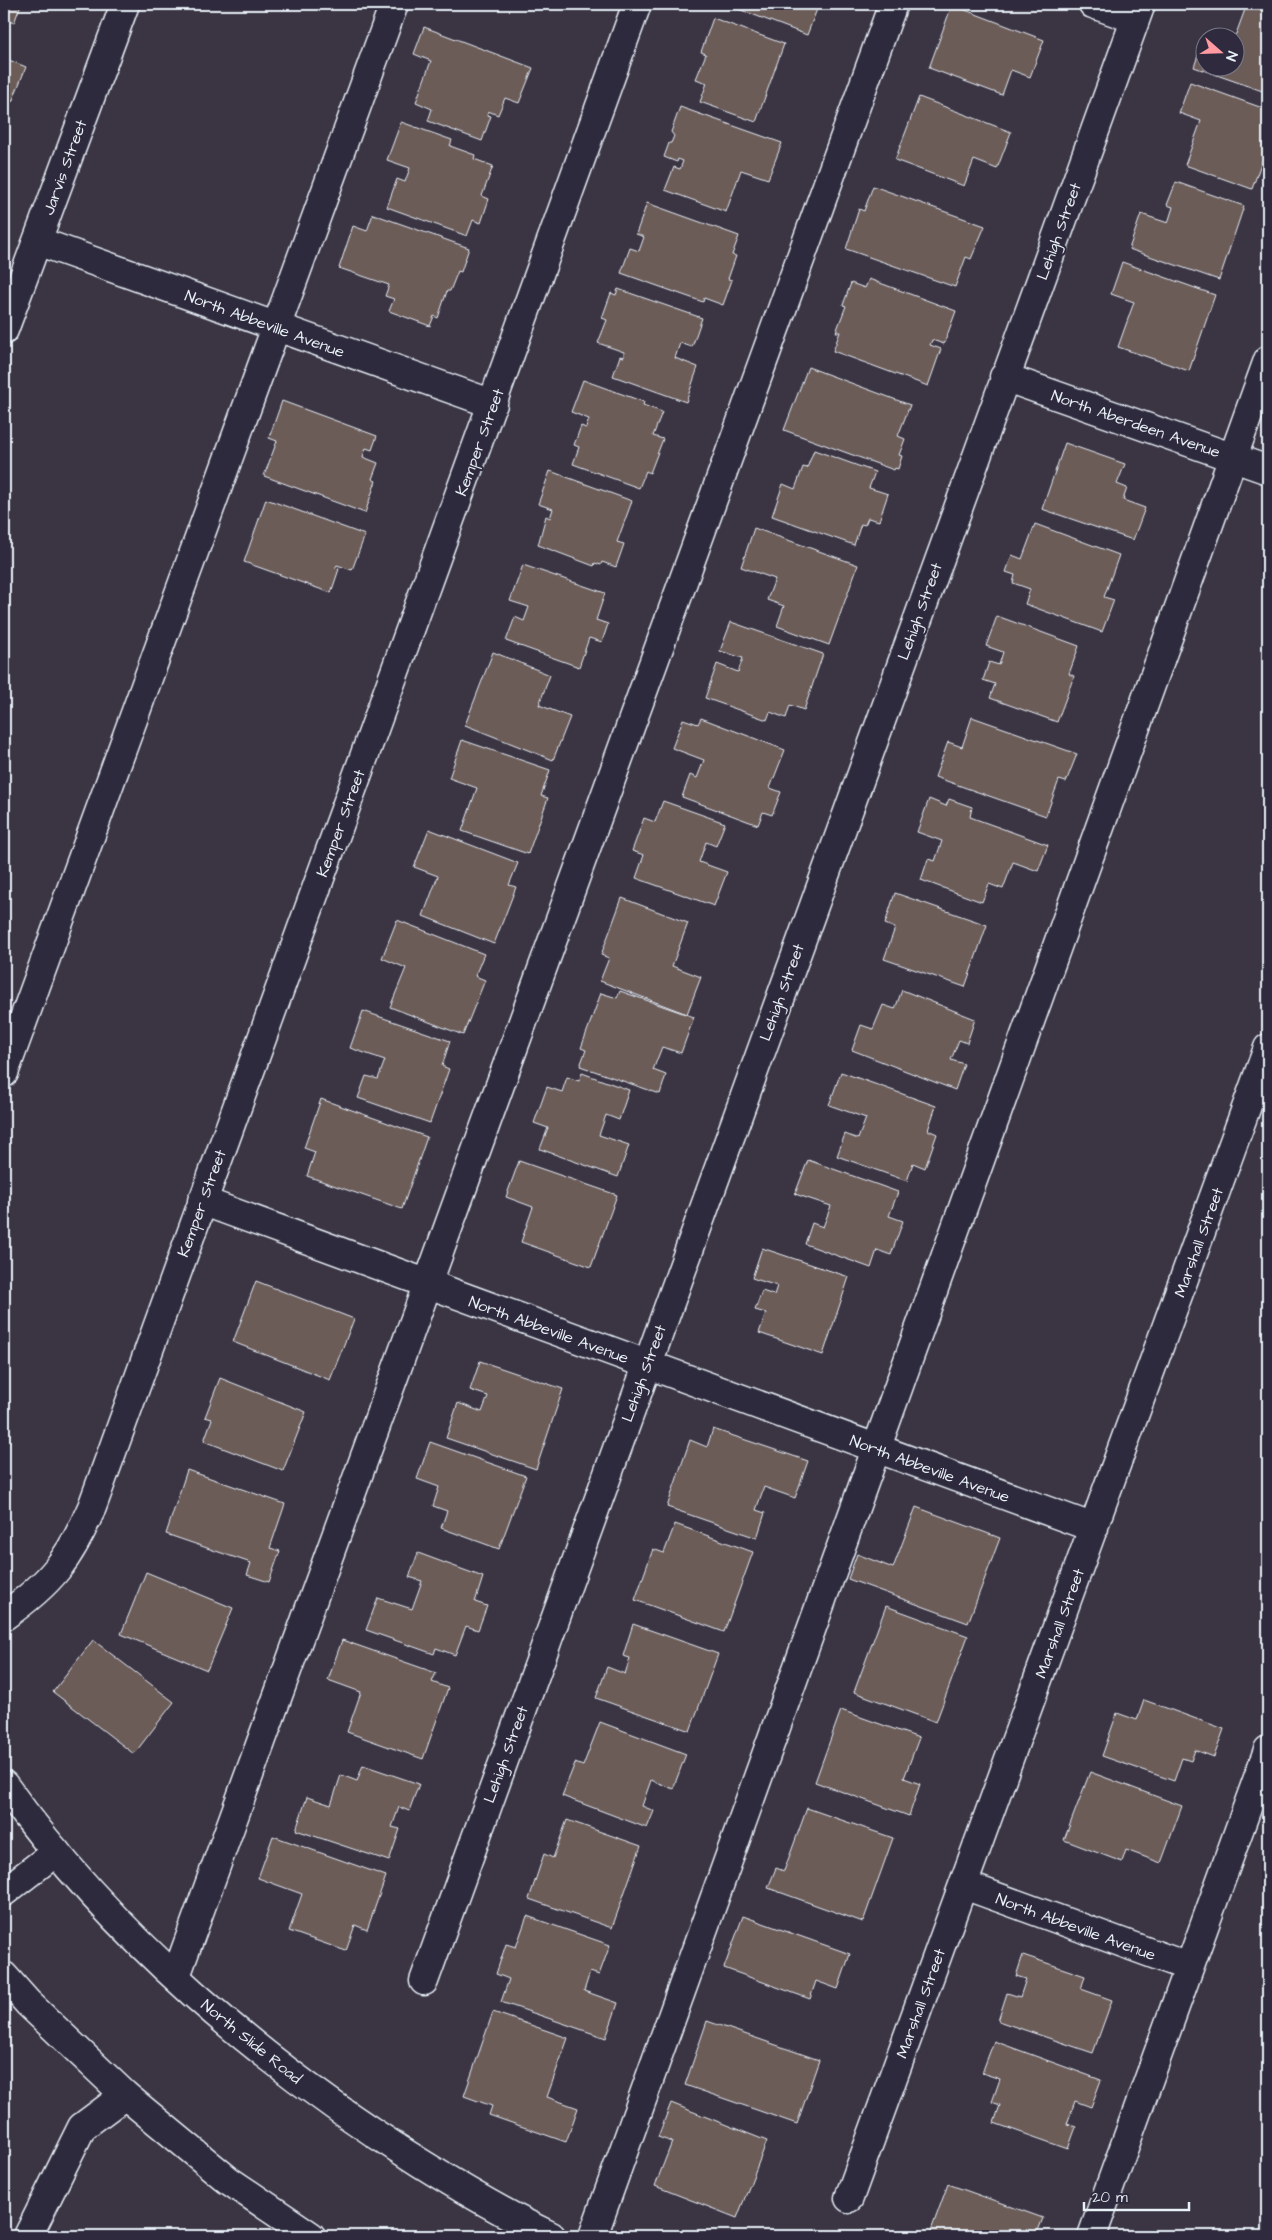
<svg xmlns="http://www.w3.org/2000/svg" width="1272" height="2240" font-family="'Architects Daughter',sans-serif">
  <rect width="100%" height="100%" fill="#3b3443"/>
  <filter id="ink" filterUnits="userSpaceOnUse"><feTurbulence type="fractalNoise" baseFrequency=".02" numOctaves="2"/><feDisplacementMap in="SourceGraphic" scale="10" xChannelSelector="R" yChannelSelector="G"/><feConvolveMatrix kernelMatrix="1 2 1 2 8 2 1 2 1" color-interpolation-filters="sRGB"/></filter>
  <g filter="url(#ink)">
    <path fill="#6c5b59" stroke="#e8f1f8" d="M4,4H21L14,23L4,19Z
      M725,4H819L807,35Z
      M1247,4H1256L1268,8V93L1194,67L1204,38V68H1234V38H1229L1236,34Z
      M952,5L1044,40L1030,77L1011,70L1002,95L929,68Z
      M713,18L784,44L756,122L700,102L707,83L696,79L706,54L701,52Z
      M424,27L533,68L519,103L505,98L498,115L488,111L487,115L491,116L482,141L428,121L432,109L416,102L431,61L414,54Z
      M4,58L26,67L12,102L4,99Z
      M1190,82L1268,110V144L1252,189L1185,165L1201,121L1179,113Z
      M919,97L1011,132L997,169L974,160L964,186L895,160Z
      M680,107L782,143L768,179L741,170L726,212L665,190L674,167L680,169L683,161L678,159L677,162L664,157L669,143H671L674,136L671,132Z
      M401,122L452,140L450,146L475,155L474,159L493,166L482,196L489,199L481,223L473,220L467,236L387,207L397,179L405,182L410,168L387,160Z
      M1176,182L1244,206L1219,280L1129,249L1141,214L1168,223L1173,207L1167,205Z
      M873,186L985,226L971,259L966,257L955,287L846,249L859,209L864,211Z
      M647,203L739,236L732,255L736,256L728,279L732,280L723,305L704,298L703,302L621,273L630,248L639,251L644,237L636,234Z
      M373,214L469,248L461,272L458,271L450,291H447L438,318L434,316L430,326L389,311L394,299L385,296L389,285L339,268L353,226L367,231Z
      M1122,262L1215,295L1189,371L1118,347L1134,302L1111,294Z
      M869,279L956,311L944,344L932,340L930,345L941,349L928,386L833,351L840,332H836L846,306L843,305L851,283L865,288Z
      M618,289L702,318L692,347L680,343L675,358L698,367L686,402L613,376L620,356L624,357V352L598,343L607,320L602,318L611,293L616,295Z
      M808,367L910,405L898,436L905,439L899,455L902,456L898,469L895,468L894,470L784,430Z
      M583,380L644,402L643,405L662,412L653,436L663,439L650,473L646,471L639,488L573,464L579,447L574,445L581,426L586,428L589,419L571,412Z
      M282,401L377,436L372,450L366,448L363,457L378,463L372,479L376,481L365,513L264,476L277,441L269,438Z
      M1065,443L1125,464L1117,484L1127,488L1123,500L1145,508L1133,540L1042,509Z
      M814,450L875,472L869,488L888,494L879,521L868,518L865,525L861,524L854,545L772,516L783,484L795,489L803,467L807,468Z
      M550,471L632,501L617,542L624,544L616,567L602,562L601,565L595,563L594,566L538,545L546,516L550,518L553,509L538,504Z
      M266,499L365,535L352,570L337,565L335,568L339,569L331,593L244,562Z
      M1035,524L1119,555L1104,597L1114,600L1102,632L1025,604L1030,589L1013,583L1015,575L1006,572L1012,555L1022,559Z
      M754,528L858,565L829,645L777,626L784,606L767,600L775,579L741,567Z
      M523,565L605,593L596,620L608,624L602,642L589,638L579,667L506,641L515,617L524,621L529,607L510,601Z
      M997,616L1079,646L1069,674L1074,676L1057,722L990,698L995,684L983,680L989,662L999,665L1003,652L986,646Z
      M731,622L823,654L804,710L790,705L786,718L770,712L767,720L705,698L717,664L738,672L743,658L720,651Z
      M493,652L550,675L539,705L570,717L553,760L465,725Z
      M972,717L1077,754L1066,782L1059,780L1046,816L935,777L948,742L962,747Z
      M701,718L785,750L770,788L781,792L772,815L763,812L758,825L682,797L690,775L697,778L704,760L672,748L683,719L698,724Z
      M462,740L550,770L541,796L548,798L528,854L462,831L477,788L449,778Z
      M929,799L946,806L949,799L972,807L970,817L1048,845L1038,871L1013,862L1003,889L989,884L982,902L921,880L928,859L935,861L942,841L917,832Z
      M663,801L725,823L716,846L706,842L699,862L727,872L714,906L636,878L644,855L632,851L644,818L655,822Z
      M429,829L518,863L509,885L516,887L494,944L423,916L438,876L414,867Z
      M895,893L987,925L965,987L884,959L895,928L885,924Z
      M622,898L688,923L672,966L701,977L687,1014L600,981L609,958L601,955Z
      M397,920L484,954L475,976L485,980L463,1035L390,1007L406,968L382,958Z
      M902,990L975,1019L967,1043L959,1040L951,1060L964,1064L955,1090L852,1050L861,1025L873,1029L883,1005L895,1009Z
      M620,991L694,1017L681,1053L662,1047L653,1070L666,1075L660,1094L580,1066L586,1050L581,1048L601,993L617,998Z
      M363,1011L450,1041L442,1066L449,1069L430,1123L358,1098L366,1076L378,1079L385,1060L350,1048Z
      M841,1072L936,1106L928,1130L937,1134L925,1168L913,1163L907,1181L837,1156L845,1134L858,1139L866,1118L829,1105Z
      M582,1073L629,1090L619,1120L606,1115L599,1135L629,1145L618,1177L540,1149L548,1128L534,1123L547,1087L562,1092L567,1077L579,1081Z
      M321,1099L427,1137L402,1209L307,1176L315,1152L304,1148Z
      M808,1160L898,1192L889,1216L903,1221L891,1255L877,1250L871,1268L805,1244L812,1223L823,1227L831,1206L795,1194Z
      M519,1161L617,1195L591,1267L521,1242L533,1207L506,1197Z
      M762,1248L849,1277L823,1355L759,1333L766,1313L755,1310L762,1291L774,1295L777,1286L752,1278Z
      M256,1281L354,1319L330,1380L233,1342Z
      M480,1361L563,1389L536,1469L446,1438L458,1403L482,1412L488,1396L470,1390Z
      M220,1378L306,1412L283,1471L204,1441L212,1419L205,1417Z
      M713,1429L808,1461L795,1498L764,1487L756,1510L765,1513L757,1538L667,1507L690,1440L707,1447Z
      M430,1442L526,1476L499,1549L441,1528L447,1511L433,1506L439,1487L417,1479Z
      M187,1470L285,1504L270,1548L280,1551L269,1582L247,1575L251,1563L166,1534Z
      M916,1507L1000,1538L968,1623L848,1579L857,1554L893,1568Z
      M675,1524L753,1552L724,1632L635,1600L653,1549L664,1553Z
      M418,1553L483,1577L475,1602L487,1606L478,1630L466,1626L455,1655L436,1648L434,1654L366,1630L378,1598L412,1609L422,1581L409,1577Z
      M146,1572L233,1608L207,1670L121,1634Z
      M886,1606L968,1636L936,1722L854,1692Z
      M633,1624L718,1654L690,1731L596,1698L607,1667L625,1674L630,1658L623,1656Z
      M93,1640L174,1702L134,1754L53,1692Z
      M342,1640L436,1673L432,1682L448,1688L423,1759L347,1732L361,1692L328,1680Z
      M1144,1700L1224,1729L1214,1757L1195,1750L1191,1761L1182,1758L1174,1781L1102,1756L1117,1713L1137,1720Z
      M841,1710L919,1738L904,1778L920,1784L909,1816L815,1782Z
      M600,1722L686,1754L673,1789L651,1780L642,1806L654,1811L647,1828L562,1796L575,1763L583,1766Z
      M363,1765L419,1784L409,1811L399,1807L392,1827L400,1829L389,1861L296,1830L307,1797L331,1805L341,1775L357,1781Z
      M1090,1772L1182,1806L1161,1863L1126,1850L1122,1862L1064,1840Z
      M807,1808L893,1838L863,1922L768,1888L776,1868L784,1871Z
      M567,1820L641,1846L612,1928L529,1899L544,1854L553,1858Z
      M273,1836L386,1876L367,1930L355,1925L346,1951L289,1931L302,1894L258,1878Z
      M527,1916L610,1945L599,1975L590,1972L584,1991L618,2003L606,2038L501,2002L509,1979L496,1974L506,1944L516,1947Z
      M743,1916L850,1954L838,1989L816,1981L810,1999L724,1968Z
      M1023,1955L1085,1976L1081,1989L1112,2000L1093,2053L998,2021L1007,1993L1020,1997L1026,1979L1016,1976Z
      M493,2012L568,2038L547,2097L578,2108L566,2142L489,2115L492,2106L464,2096Z
      M707,2021L819,2060L797,2124L685,2085Z
      M994,2041L1101,2080L1091,2107L1075,2101L1067,2124L1076,2127L1068,2149L994,2123L1000,2105L992,2102L1000,2079L982,2073Z
      M671,2103L767,2141L737,2218L655,2186L672,2142L658,2137Z
      M948,2184L1043,2218L1036,2236H929Z"/>
    <g fill="none" stroke-linecap="round" stroke-linejoin="round">
      <g stroke="#e8f1f8" stroke-width="31">
        <path id="minor" d="M1093,4L1135,19
          M37,241L493,404
          M4,330L125,4
          M1004,377L1268,470
          M4,1073L394,4
          M202,1201L1094,1528
          M4,1616C51,1583 70,1559 92,1507L637,4
          M964,1885L1189,1967
          M4,1892L56,1852
          M176,1976L893,4
          M424,1981L1141,4
          M849,2198L1268,1048
          M28,2236L82,2127L125,2095
          M593,2236L1268,360
          M1092,2236L1268,1750"/>
      </g>
      <g stroke="#e8f1f8" stroke-width="31">
        <path id="major" d="M4,1785C112,1936 262,2064 419,2162C462,2189 506,2215 551,2236
          M4,1976L28,2003L125,2095L228,2180L311,2236"/>
      </g>
      <use href="#minor" stroke="#2f2a3d" stroke-width="28"/>
      <use href="#major" stroke="#2f2a3d" stroke-width="28"/>
    </g>
  </g>
  <g text-anchor="middle" stroke-width="4" stroke-linejoin="round" paint-order="stroke">
    <g font-size="16" fill="#e8f1f8" stroke="#2f2a3d">
      <text transform="translate(64 167) rotate(-70)" y="6">Jarvis Street</text>
      <text transform="translate(1058 231) rotate(-70)" y="6">Lehigh Street</text>
      <text transform="translate(265 323) rotate(20)" y="6">North Abbeville Avenue</text>
      <text transform="translate(1136 423) rotate(19)" y="6">North Aberdeen Avenue</text>
      <text transform="translate(479 442) rotate(-70)" y="6">Kemper Street</text>
      <text transform="translate(919 611) rotate(-70)" y="6">Lehigh Street</text>
      <text transform="translate(340 823) rotate(-70)" y="6">Kemper Street</text>
      <text transform="translate(781 992) rotate(-70)" y="6">Lehigh Street</text>
      <text transform="translate(201 1203) rotate(-70)" y="6">Kemper Street</text>
      <text transform="translate(1198 1242) rotate(-70)" y="6">Marshall Street</text>
      <text transform="translate(549 1329) rotate(20)" y="6">North Abbeville Avenue</text>
      <text transform="translate(643 1373) rotate(-70)" y="6">Lehigh Street</text>
      <text transform="translate(930 1468) rotate(20)" y="6">North Abbeville Avenue</text>
      <text transform="translate(1059 1623) rotate(-70)" y="6">Marshall Street</text>
      <text transform="translate(505 1754) rotate(-70)" y="6">Lehigh Street</text>
      <text transform="translate(1076 1926) rotate(20)" y="6">North Abbeville Avenue</text>
      <text transform="translate(920 2003) rotate(-70)" y="6">Marshall Street</text>
      <text transform="translate(252 2041) rotate(39)" y="6">North Slide Road</text>
    </g>
  </g>
  <rect width="1272" height="2240" fill="none" stroke="#2f2a3d" stroke-width="20"/>
  <rect x="10" y="10" width="1252" height="2220" fill="none" stroke="#e8f1f8" stroke-width="2" filter="url(#ink)"/>
  <g transform="translate(1220 52) rotate(110)"><circle r="24" fill="#2f2a3d" stroke="#797a88"/>
  <path d="M0-4L9 19L0 12L-9 19Z" fill="#ff9aa2"/>
  <text y="-8" font-size="14" font-weight="bold" text-anchor="middle" fill="#e8f1f8">N</text>
  </g>
  <path d="M1084 2202v8h105v-8" fill="none" stroke="#e8f1f8" stroke-width="2.5"/>
  <text x="1092" y="2202" font-size="15" fill="#e8f1f8" stroke="#2f2a3d" stroke-width="4" paint-order="stroke">20 m</text>
</svg>
